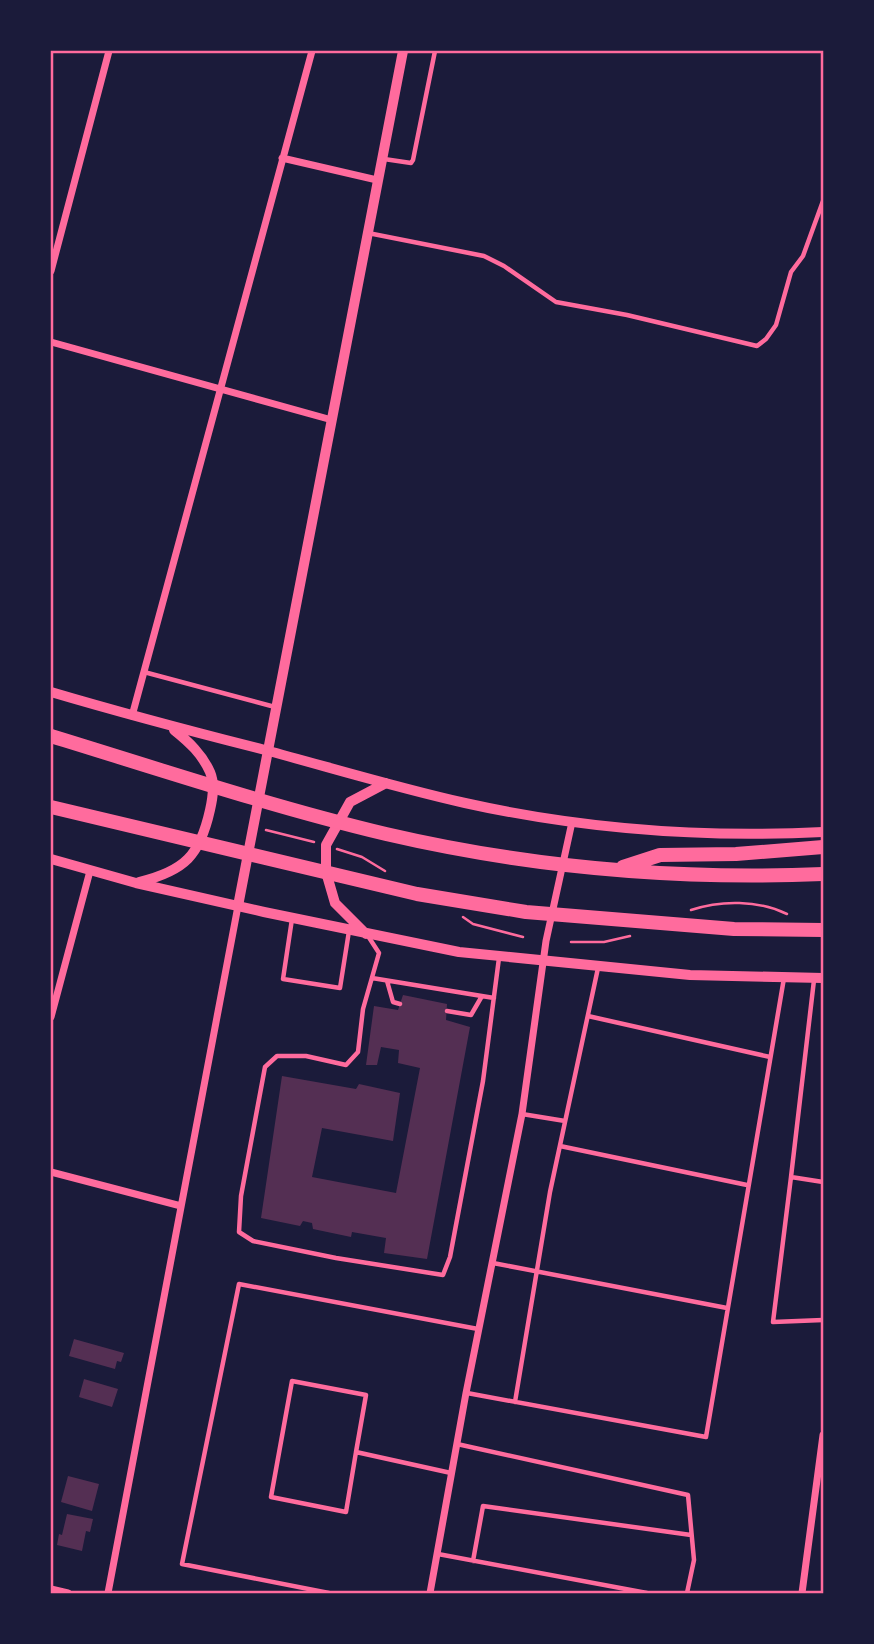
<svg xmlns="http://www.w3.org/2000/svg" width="874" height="1644" font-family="Montserrat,sans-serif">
  <rect width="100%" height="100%" fill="#1b1b3a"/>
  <path fill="#542f53" d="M403,995L447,1004L446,1020L470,1027L427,1259L384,1253L386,1238L352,1232L351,1237L313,1229L312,1223L303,1221L300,1226L261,1218L282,1076L356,1089L359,1084L400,1093L393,1141L322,1128L312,1177L396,1193L420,1068L398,1063L399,1050L381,1047L377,1065H366L374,1006L398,1010Z
    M74,1339L124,1353L121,1362L117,1361L115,1369L69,1356Z
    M84,1379L118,1389L112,1407L79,1397Z
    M68,1476L99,1484L92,1511L61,1502Z
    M67,1514L93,1519L90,1532L86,1531L82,1551L57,1545L59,1534L62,1535Z"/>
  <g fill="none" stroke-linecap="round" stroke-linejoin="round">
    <path stroke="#ff6b9d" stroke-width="2.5" d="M266,830L314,842
      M337,849L362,857L385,871
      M691,910C721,900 758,900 787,914
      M463,917L473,924L523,937
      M571,942H604L630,936"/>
    <path stroke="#ff6b9d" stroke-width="4.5" d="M384,159L411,163L413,160L435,51
      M368,233L484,256L504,266L556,302L627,315L757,346L766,339L776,325L791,272L803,256L823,201
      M144,672L275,707
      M292,919L283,979L340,988L349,931
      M368,936L379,953L363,1009L358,1052L346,1065L306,1056H277L265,1067L241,1196L239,1232L253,1241L336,1258L443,1275L450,1257L483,1081L499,958
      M372,978L494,998
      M387,981L393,1002L400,1004
      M447,1011L471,1015L482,996
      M588,1016L770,1057
      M522,1114L565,1121
      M560,1146L747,1185
      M791,1177L814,980
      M823,1182L791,1177L773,1322L823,1320
      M493,1263L727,1308
      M467,1393L706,1437L784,978
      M515,1402L550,1192L598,968
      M457,1444L688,1495L694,1560L687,1593
      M356,1452L346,1512L271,1497L292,1381L366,1395L356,1452L451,1473
      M438,1554L647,1593
      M473,1561L483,1506L691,1535
      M329,1593L182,1564L239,1284L478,1329"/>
    <path stroke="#ff6b9d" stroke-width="7" d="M282,158L377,180
      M51,271L109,51
      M51,342L332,420
      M132,716L312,51
      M51,1017L90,871
      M51,1172L181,1206
      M51,1589L68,1593
      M108,1593L238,906
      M430,1593L466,1393L522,1114L546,941L572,822
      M802,1593L823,1435"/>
    <path stroke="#ff6b9d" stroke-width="10" d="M238,906L403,51"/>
    <path stroke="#ff6b9d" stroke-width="10" d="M51,692C122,713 194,732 265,750C332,768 398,788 465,803C582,829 704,838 823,832
      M51,859L136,883L264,912L459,952L690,975L823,978
      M139,882C185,871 200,855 210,810C213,797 215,784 210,772C202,754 189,742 174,730
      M366,934L335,903L326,872V845L350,802L386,783"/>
    <path stroke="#ff6b9d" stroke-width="14" d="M51,736C162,770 273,807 386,834C528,867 678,880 823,874
      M51,807L417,894L526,912L734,929L823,930
      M623,867L660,855L736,854L823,847"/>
  </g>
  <rect width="874" height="1644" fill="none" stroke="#1b1b3a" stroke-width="105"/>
  <rect x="52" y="52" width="770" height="1540" fill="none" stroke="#ff6b9d" stroke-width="2.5"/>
</svg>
